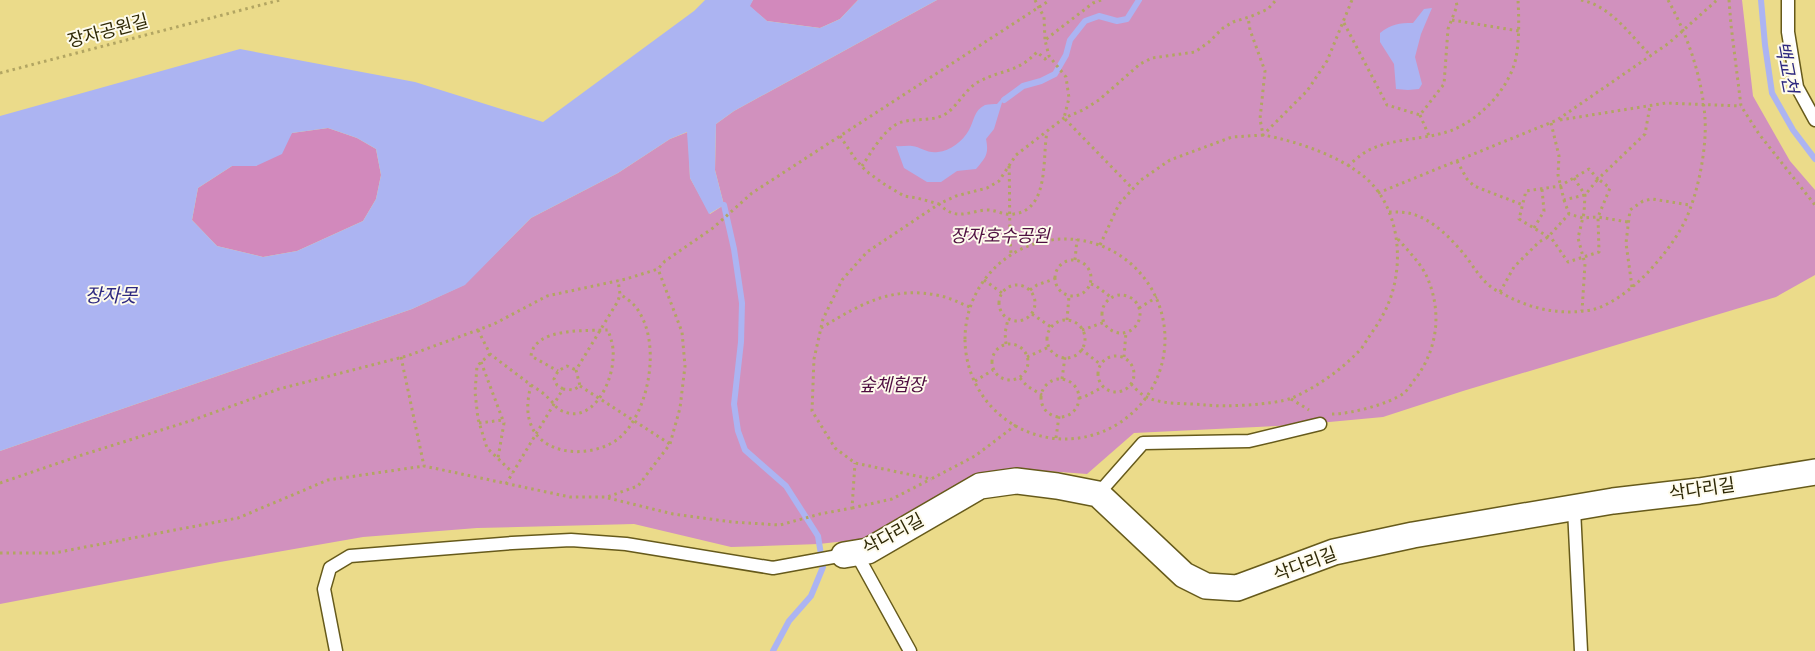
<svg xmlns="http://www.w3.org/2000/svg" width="1815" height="651" font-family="'Source Serif 4','Noto Sans KR',serif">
  <rect width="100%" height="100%" fill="#ebdb8a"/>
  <path fill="#d191be" d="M937,0H1742L1753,96L1790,161L1815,190V275L1776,297L1463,391L1383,417L1297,425L1134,433L1087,474L1046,471L986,472L863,539L819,544L731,547L634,524L477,528L363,537L220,562L0,604V451L412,309L464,285L531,218L618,173L670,139L688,132L690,178L710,214L724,205L715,170L716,124L734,111Z"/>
  <path fill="#d289bc" d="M753,0H858L840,19L820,28L767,21L749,6Z
    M328,128L357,138L376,149L381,175L376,199L363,221L297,251L263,257L217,246L192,220L198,188L232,166H256L292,133Z"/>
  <path fill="#acb4f2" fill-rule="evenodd" d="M705,0H753L750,6L767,21L820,28L840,19L858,0H937L734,111L716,124L715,170L724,205L709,214L690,178L687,132L670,139L618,173L531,218L465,285L412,309L0,451V116L240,49L415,82L543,122L694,11ZM328,128L357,138L376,149L381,175L376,199L363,221L297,251L263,257L217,246L192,220L198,188L232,166H256L282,154L292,133Z
    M1432,8L1421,34L1415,57L1422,84L1419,89L1408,90L1396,89L1394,64L1380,42V33C1391,24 1399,23 1413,23L1424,9Z
    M1004,96L994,129L986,139C989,154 986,157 976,169L957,171L941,182H927L904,168L896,146C901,147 907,145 912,146C921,147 928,154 938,152C950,151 963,141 969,130C974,121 974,110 985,105C989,104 994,104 997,104Z"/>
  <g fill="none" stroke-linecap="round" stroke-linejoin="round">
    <path stroke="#acb4f2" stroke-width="6" d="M1761,0L1765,45L1772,93L1793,130L1815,159
      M1004,100L1023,86L1041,81L1055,74L1066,55L1070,40L1085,21L1099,16L1117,21L1127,19L1139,0
      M724,205L734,249L742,303L741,342L734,404L738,431L745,450L786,486L818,536L823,567L811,596L789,621L773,651"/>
    <g stroke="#665a1b" stroke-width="15">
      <path id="service" d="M1788,0V32L1797,87L1815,120
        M1098,494L1143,443L1249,441L1320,424
        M1574,509L1581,651
        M856,553L910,651
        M336,651L324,589L330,568L350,556L512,543L571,540L626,544L773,568L844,555"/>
    </g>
    <g stroke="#665a1b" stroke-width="28">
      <path id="minor" d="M844,555L868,551L980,486L1016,481L1057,486L1098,494L1184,575L1206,586L1237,588L1334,552L1413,535L1613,501L1699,491L1815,472"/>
    </g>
    <path stroke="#b2a562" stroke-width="3" stroke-dasharray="2.5 4" stroke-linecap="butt" d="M1035,0L1044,17L1045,40
      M1101,0L1093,3L1045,40L1049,56L1066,77L1069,98L1064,118L1133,189
      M1581,0C1611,6 1630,35 1651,56
      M1729,0L1731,25L1741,106L1759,134L1815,205
      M1452,20L1519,31
      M1344,23L1387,105L1420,115L1444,84L1448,29L1457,6L1456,0
      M0,73L280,0
      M1420,115L1429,136
      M1560,120L1666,103L1741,106
      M1551,123L1559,156L1558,175L1564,200L1585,195L1598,179L1610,188L1598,217L1599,252L1568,262L1552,239L1519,219L1526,191L1560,186L1589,169L1598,179L1645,134L1650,106
      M840,136L856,160L866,171L884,184L904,196L917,198L939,204L956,196L987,188L999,181L1016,155L1064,118L1083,110L1099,100L1140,64L1152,58L1195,52L1209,42L1223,28L1233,22L1252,16L1268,9L1276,0
      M1457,161L1467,179L1474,186L1523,205
      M862,166C871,153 883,130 899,123C915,117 932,123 947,113C959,104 966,88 980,81C1003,69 1017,73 1037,52L1045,59L1049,56
      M1009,166C1010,195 1009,224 1011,254
      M1348,166C1354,161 1361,154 1369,150C1394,138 1423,140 1450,131C1477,121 1503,95 1513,68C1520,50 1519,19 1518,0
      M1574,178L1585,195L1584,213L1578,238L1585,264L1582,311
      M1378,193L1557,120L1669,43L1717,0
      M1564,200L1569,214
      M1389,212C1396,212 1402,212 1408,213C1431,217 1453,240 1467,258C1475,269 1481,279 1491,287C1496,291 1502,293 1507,296C1534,310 1562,315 1591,310C1611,306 1637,285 1650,270C1663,256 1676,239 1685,221C1698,194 1707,148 1705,118C1702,77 1688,36 1668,0
      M1534,228L1544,211L1542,189
      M965 339a100 100 0 1 1 200 0a100 100 0 1 1-200 0Z
      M1100,245L1119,204L1141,180L1170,160L1232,137L1263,135L1260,119L1265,71L1250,30L1248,17
      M1055 278a18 18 0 1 1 36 0a18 18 0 1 1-36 0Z
      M1075,260L1077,239
      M984,280L1002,293
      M1091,284L1096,286L1112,298
      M999 303a18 18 0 1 1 36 0a18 18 0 1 1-36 0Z
      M1632,287L1626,243L1630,210L1643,201L1652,199L1690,205
      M1030,290L1037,285L1054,279
      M1500,292L1514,267L1539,242L1548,237L1569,214L1583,218L1598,217L1628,222
      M1102 314a19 19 0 1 1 38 0a19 19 0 1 1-38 0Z
      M1139,308L1157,297
      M1032,314L1051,327
      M1067,320L1069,296
      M1047 339a19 19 0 1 1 38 0a19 19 0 1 1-38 0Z
      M821,328C861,304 892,285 941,296C950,298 960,303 970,307
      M478,330L490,354L531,385C528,397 526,410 530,422C541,458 593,458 618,439C649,414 661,345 639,312C635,304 627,299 620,294
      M1082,330L1105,322
      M992 362a18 18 0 1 1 36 0a18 18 0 1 1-36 0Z
      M1006,344L1005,333L1008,319
      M1081,349L1100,364
      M490,354L477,366L475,392L478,419L487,448L513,473
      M1098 374a18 18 0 1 1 36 0a18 18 0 1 1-36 0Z
      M401,357L424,466L570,497H607L638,486L670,444L680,408L685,366L682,332L658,269
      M1027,357L1049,347
      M1124,357L1126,332
      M481,362L504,423L498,458
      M1020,378L1027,386L1042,395
      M1062,379L1065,357
      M1041 398a19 19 0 1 1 38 0a19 19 0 1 1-38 0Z
      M975,381L993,370
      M1131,384C1136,389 1142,396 1149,398C1165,405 1188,403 1205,405C1226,407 1273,405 1292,398C1315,388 1340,371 1357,353C1362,349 1365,343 1368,338C1376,327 1384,315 1389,302C1403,266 1400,221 1377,190C1355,160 1297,141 1263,135L1307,91L1327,61L1352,0
      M531,385C537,389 544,393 549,399C553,402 556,408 560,410C592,427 613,382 613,357C614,347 611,339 608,330C588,331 534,327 531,356L558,371
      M580,386L670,444
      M563,389L557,385L554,379L558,371L567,366L576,370
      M1079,398L1084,397L1103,387
      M1291,399L1309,410
      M1332,414C1351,414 1389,404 1404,393C1409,389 1412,382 1416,378C1438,348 1442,311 1427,277C1420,262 1408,251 1397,238
      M479,423L503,420
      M1016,425L975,456L931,479L855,463L835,448L812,411L814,359L823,319L842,280L867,252L939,204C955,220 965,213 985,210C995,209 1004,216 1014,214C1050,209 1042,158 1047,132
      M1056,438L1059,416
      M0,483L82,455L193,420L279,389L407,356L494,324L547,296L626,279L658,269L665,261L713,228L752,193L1050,0
      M506,484L563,389L573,390L580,386L576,370L618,301L620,294L618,280
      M608,498L673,514L732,522L780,525L820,514L852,508L855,463
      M852,508L892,499L931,479
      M0,553H54L238,518L328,480L424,466"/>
    <use href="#service" stroke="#fff" stroke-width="12"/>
    <use href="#minor" stroke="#fff" stroke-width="25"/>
  </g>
  <g text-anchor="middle" stroke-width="4" stroke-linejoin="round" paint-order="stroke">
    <g font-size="18" fill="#2f2906" stroke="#fefbec">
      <text transform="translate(108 31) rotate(-15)" y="6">장자공원길</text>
      <text transform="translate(1702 489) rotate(-8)" y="6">삭다리길</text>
      <text transform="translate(893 534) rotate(-28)" y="6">삭다리길</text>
      <text transform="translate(1305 564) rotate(-20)" y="6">삭다리길</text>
    </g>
    <g font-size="18" font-style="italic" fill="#4f0e41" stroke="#fefbec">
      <text x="1000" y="242">장자호수공원</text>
      <text x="892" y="391">숲체험장</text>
    </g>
    <g font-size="19" font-style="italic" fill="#2e2980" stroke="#fefbec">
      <text transform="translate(1787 67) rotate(79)" y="7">백교천</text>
      <text x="111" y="302">장자못</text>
    </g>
  </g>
</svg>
